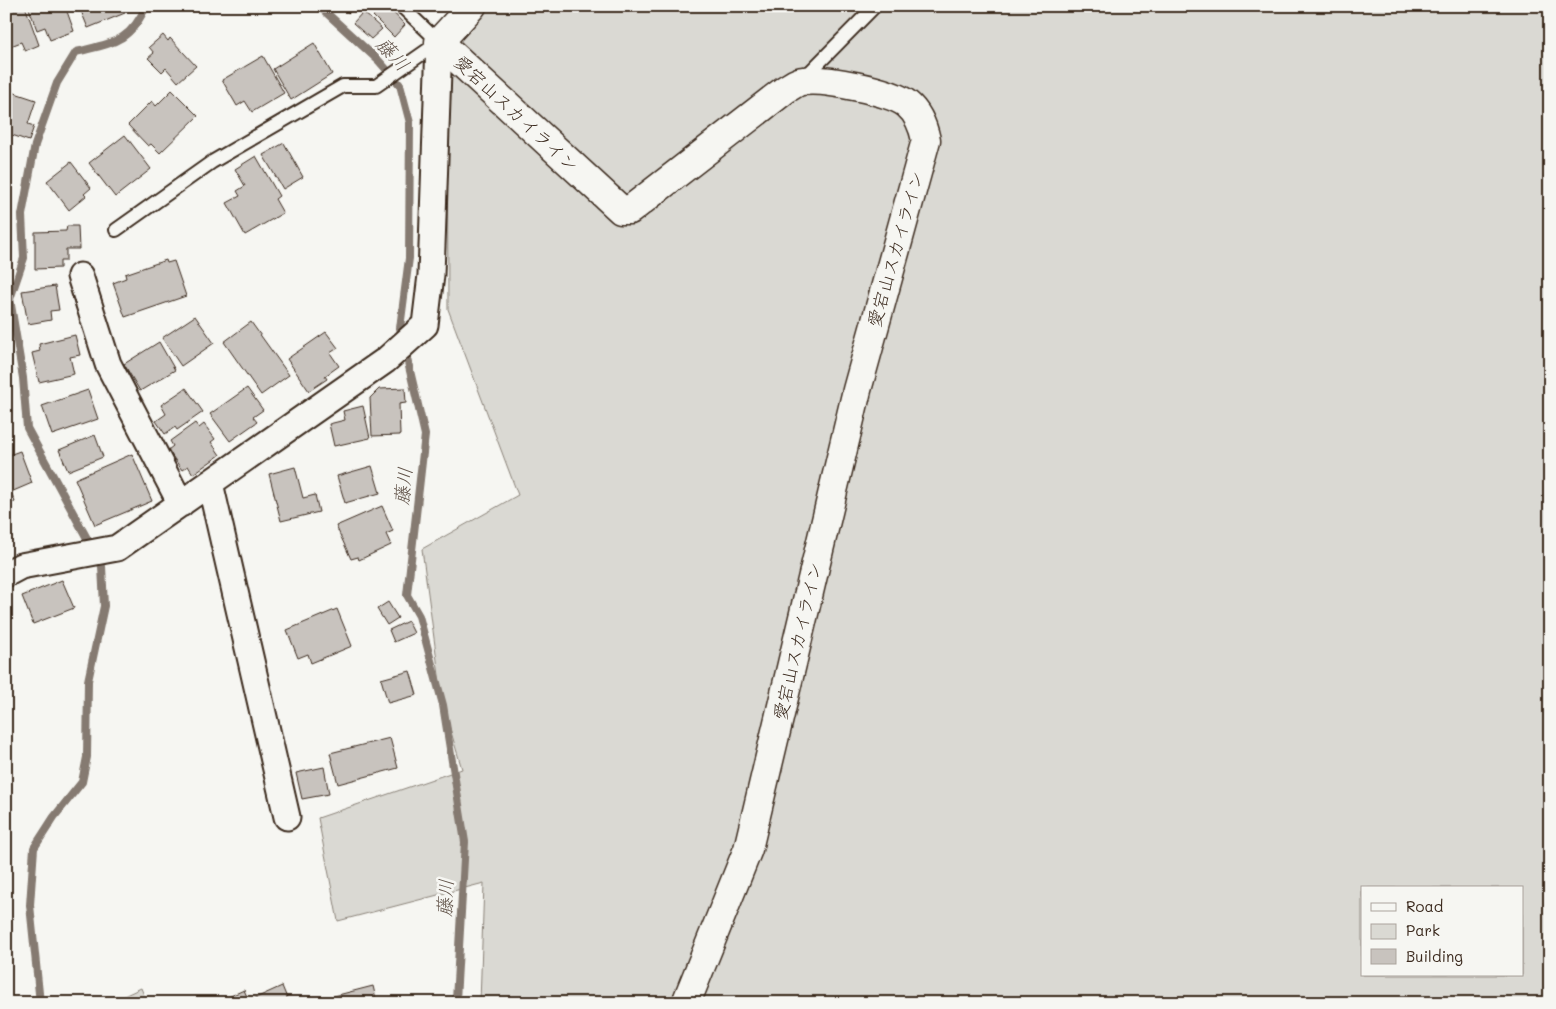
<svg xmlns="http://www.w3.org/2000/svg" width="1556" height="1009" font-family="Mali,'Klee One',sans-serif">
  <rect width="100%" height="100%" fill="#f6f6f2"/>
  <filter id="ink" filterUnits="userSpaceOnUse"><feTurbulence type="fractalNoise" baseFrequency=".02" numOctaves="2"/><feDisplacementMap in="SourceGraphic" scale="10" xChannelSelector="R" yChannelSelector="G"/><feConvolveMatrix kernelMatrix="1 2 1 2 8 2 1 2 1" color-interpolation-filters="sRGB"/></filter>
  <g filter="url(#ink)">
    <path fill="#dad9d3" stroke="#8a8278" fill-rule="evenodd" d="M486,6H1550V1003H480L484,883L338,921L318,818L462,769L443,705L422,549L518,495L448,309L447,46ZM1362,888H1522V975H1362Z
      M141,988L147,1003H109Z"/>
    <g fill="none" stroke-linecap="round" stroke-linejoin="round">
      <path stroke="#857a71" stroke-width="8" d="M319,6L379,61L400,85L410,123L409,258L400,328L425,435L407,595L419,616L443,705L465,842L456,1000
        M40,1003L30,905L34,848L54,817L82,782L87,757L88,681L104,606L102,566L27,428L23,378L10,299L24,258L22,215L35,145L57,83L76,52C111,43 130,43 146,6"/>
    </g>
    <path fill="#c8c3be" stroke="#3b2a1e" d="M6,6H25L39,45L25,51L21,42L6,48Z
      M28,6H65L74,31L50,40L45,27L37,30Z
      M79,6H122L125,13L88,28Z
      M341,6H355L349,13Z
      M383,6H387L405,25L394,37L373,16Z
      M363,12L382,29L371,39L353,23Z
      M163,35L168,41L170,38L196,66L178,82L166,68L162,72L148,58L154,53L149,47Z
      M314,43L332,74L291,100L273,69Z
      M263,56L284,93L252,112L245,101L237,106L222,80Z
      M6,90L36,100L28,124L34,126L29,141L12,135L7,150Z
      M172,90L198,116L160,153L151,144L148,146L128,125L152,101L156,106Z
      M125,135L151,169L115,197L89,163Z
      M284,143L303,177L283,189L263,155Z
      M256,156L279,196L275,199L283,213L245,235L227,203L240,196L237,191L245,186L235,169Z
      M71,162L91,188L84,194L86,196L69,210L47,181Z
      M67,226H78L79,249H66V261H60V268L35,269V232L66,231Z
      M166,260L167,263L174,261L186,296L125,317L113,283L126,278L125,274Z
      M55,286L59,310L50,311L51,320L28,324L22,291Z
      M195,316L214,343L181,366L162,338Z
      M251,322L289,375L261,395L224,342Z
      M326,332L338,348L330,353L339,366L325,376L327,379L309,391L287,359Z
      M75,335L80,355L70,357L74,374L39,382L32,353L40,351L39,344Z
      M159,342L175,370L140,391L124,364Z
      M186,388L203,412L177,430L175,427L165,434L156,421L166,414L161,405Z
      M247,388L263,410L253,417L257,422L230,441L210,414Z
      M405,388L406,403L399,404L400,435L372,436L370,398L379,389Z
      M88,390L98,419L52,435L42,406Z
      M363,406L370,438L334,446L329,424L345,420L343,411Z
      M195,423L199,428L204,424L215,439L211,442L220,455L193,474L188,466L182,470L168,450L173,446L170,441Z
      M95,435L103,457L68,471L59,450Z
      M20,451L32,483L11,492L15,502L6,505V456Z
      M132,454L152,501L95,525L75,479Z
      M372,466L380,493L345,503L337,476Z
      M295,467L303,498L315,495L319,512L281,521L269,474Z
      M382,506L393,531L386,534L391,545L359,560L358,557L351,559L336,526Z
      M62,580L74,608L33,624L22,596Z
      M388,602L398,618L387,625L377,609Z
      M337,609L352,646L311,663L308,654L298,658L287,630Z
      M408,621L414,633L394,642L389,630Z
      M410,671L417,695L388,703L381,679Z
      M390,738L398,768L338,784L330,753Z
      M324,767L329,794L302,799L296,773Z
      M282,986L289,1003H215L244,990L249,1001Z
      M373,986L377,1003H307Z"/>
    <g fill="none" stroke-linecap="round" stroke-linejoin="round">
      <g stroke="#3b2a1e" stroke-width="16">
        <path id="service" d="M803,79L875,6
          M116,230L212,162L343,86H376L439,42L401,6"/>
      </g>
      <g stroke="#3b2a1e" stroke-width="29">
        <path id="minor" d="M80,276L108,364L181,504
          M210,483L287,817
          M6,574L21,566L117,548L386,360L425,325L431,275L439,42"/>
      </g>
      <g stroke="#3b2a1e" stroke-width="31">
        <path id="secondary" d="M472,6L439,42L621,210H630L786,89C792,86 797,81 803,81C824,78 891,91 907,104C918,113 923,126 926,140L857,390L748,849L686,1003"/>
      </g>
      <use href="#service" stroke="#f6f6f2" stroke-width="12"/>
      <use href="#minor" stroke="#f6f6f2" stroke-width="25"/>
      <use href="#secondary" stroke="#f6f6f2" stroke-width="28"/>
    </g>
  </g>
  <g text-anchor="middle" stroke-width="5" stroke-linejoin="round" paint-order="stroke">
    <g font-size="18" fill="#3b2a1e" stroke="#f6f6f2">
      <text transform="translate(516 114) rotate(43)" y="6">愛宕山スカイライン</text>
      <text transform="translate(896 249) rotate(-74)" y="6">愛宕山スカイライン</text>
      <text transform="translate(798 641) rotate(-77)" y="6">愛宕山スカイライン</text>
    </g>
    <g font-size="19" font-style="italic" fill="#605248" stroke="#f6f6f2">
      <text transform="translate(393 54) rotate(47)" y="7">藤川</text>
      <text transform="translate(403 486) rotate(-84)" y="7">藤川</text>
      <text transform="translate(445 898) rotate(-87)" y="7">藤川</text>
    </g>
  </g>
  <rect width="1556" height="1009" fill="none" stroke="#f6f6f2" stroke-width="25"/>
  <rect x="12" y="12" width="1531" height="984" fill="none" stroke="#3b2a1e" stroke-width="2" filter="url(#ink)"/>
  <rect x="1361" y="886" width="162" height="90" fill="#f6f6f2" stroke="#aba49d"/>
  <rect x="1371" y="903" width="25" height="8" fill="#f6f6f2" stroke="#aba49d"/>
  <text x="1406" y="912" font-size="15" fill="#3b2a1e">Road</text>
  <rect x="1371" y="924" width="25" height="15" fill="#dad9d3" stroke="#aba49d"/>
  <text x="1406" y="936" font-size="15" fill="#3b2a1e">Park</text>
  <rect x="1371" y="949" width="25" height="15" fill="#c8c3be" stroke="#aba49d"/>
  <text x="1406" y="962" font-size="15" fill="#3b2a1e">Building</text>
</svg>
